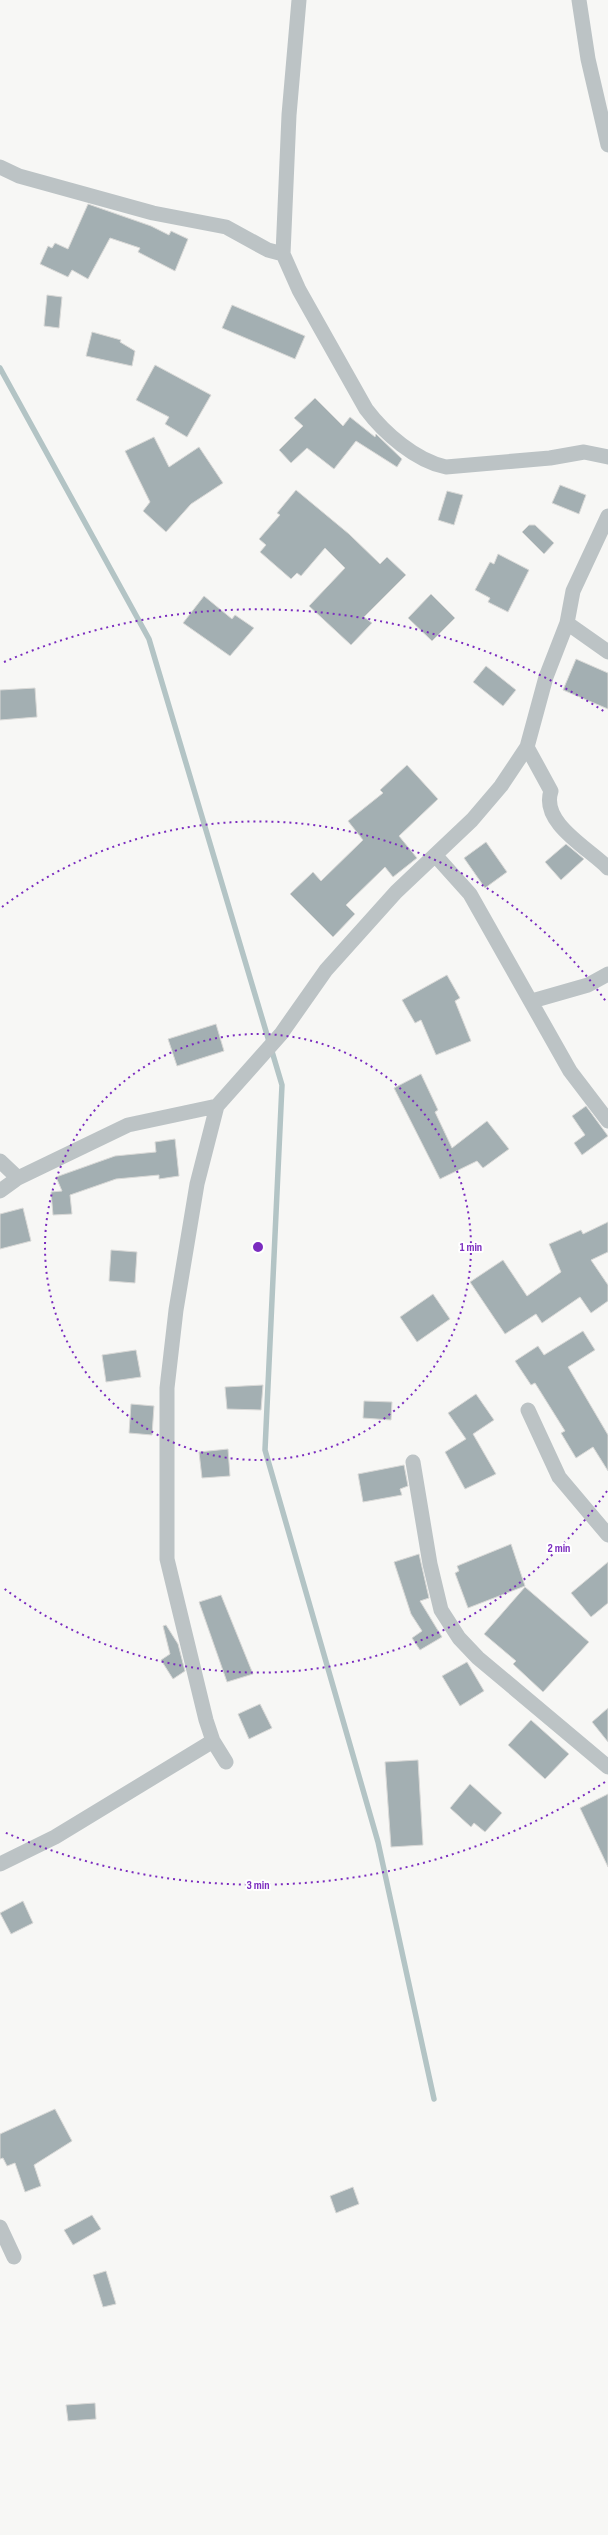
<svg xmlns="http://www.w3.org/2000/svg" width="608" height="2535" font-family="'Sofia Sans Condensed',sans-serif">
  <rect width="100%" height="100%" fill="#f7f7f5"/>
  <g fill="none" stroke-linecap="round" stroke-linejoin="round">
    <path stroke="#b3c4c5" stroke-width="5.5" d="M0,368L149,639L282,1085L265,1450L378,1842L434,2099"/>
  </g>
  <path fill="#a3afb2" stroke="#d9d9d7" d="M88,204L151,226L169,235L171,231L188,239L175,271L138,252L140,248L110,238L88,279L72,270L68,277L40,264L48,246L52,248L55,243L68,249Z
    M47,295L62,297L59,328L44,326Z
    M232,305L305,336L295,359L222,328Z
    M92,332L121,340L120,342L135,351L132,366L86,356Z
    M155,365L211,395L187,437L165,424L169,417L136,400Z
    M315,398L343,426L350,417L375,437L376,434L402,459L397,467L356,441L334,469L307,448L291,463L279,450L303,426L294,418Z
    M154,437L169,467L199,447L223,483L191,504L166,532L143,511L150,502L125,451Z
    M560,485L586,495L579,514L552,503Z
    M296,490L349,534L380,564L387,557L406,575L364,617L372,623L351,645L309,606L345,568L325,548L301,576L297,573L291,579L260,552L266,545L259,539L280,515L277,513Z
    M447,491L463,495L454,525L438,520Z
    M529,525H535L554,543L544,554L522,532Z
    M498,554L529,570L508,612L488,602L490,598L475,590L490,562L494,564Z
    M431,594L455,618L432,641L408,618Z
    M204,596L232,619L235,615L254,628L230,656L183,623Z
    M576,659L608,673V709L563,690Z
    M486,666L516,690L503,706L473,682Z
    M35,688L37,717L0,720V690Z
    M407,765L438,799L399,836L417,858L393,877L385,867L346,905L355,914L333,937L290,894L313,872L321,881L363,840L348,821L383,793L380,790Z
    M486,842L507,872L485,888L464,858Z
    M566,844L584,859L561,880L545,862Z
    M447,975L460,998L455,1001L471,1041L436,1055L421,1020L415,1023L402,1000Z
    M216,1024L224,1051L177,1066L168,1039Z
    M421,1074L438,1110L435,1112L452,1148L487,1121L509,1149L483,1168L477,1161L440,1179L394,1088Z
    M586,1106L608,1136L582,1155L574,1143L585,1135L572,1116Z
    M175,1139L179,1176L159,1179V1175L116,1179L70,1195L72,1214L53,1215L51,1192L62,1191L56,1177L115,1156L156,1152L155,1142Z
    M23,1208L31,1241L0,1249V1214Z
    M608,1222V1252L591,1260L608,1285V1301L591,1313L580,1297L542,1323L536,1314L505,1334L470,1282L503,1260L527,1296L561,1272L549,1244L581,1230L583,1234Z
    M111,1250L137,1252L135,1283L109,1281Z
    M433,1294L450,1319L417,1342L400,1317Z
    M583,1331L595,1350L568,1367L608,1435V1471L593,1447L576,1458L561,1433L565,1431L535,1383L531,1385L515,1361L538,1346L544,1355Z
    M136,1350L141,1377L106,1382L102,1355Z
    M263,1385L261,1410L227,1409L225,1387Z
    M476,1394L494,1420L473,1434L496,1474L465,1489L445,1452L466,1439L448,1413Z
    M364,1401L392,1402L391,1420L363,1418Z
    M131,1404L154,1406L152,1435L129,1433Z
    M228,1449L230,1476L202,1478L199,1452Z
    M404,1465L408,1486L400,1489L402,1495L363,1502L358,1474Z
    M511,1544L525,1586L468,1608L455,1573L459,1571L457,1566Z
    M419,1554L429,1598L420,1601L442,1637L420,1650L412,1638L422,1631L411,1614L394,1562Z
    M608,1562V1603L591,1617L571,1593Z
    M525,1587L589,1642L543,1692L513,1664L516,1661L484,1634Z
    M221,1595L253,1674L227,1682L199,1602Z
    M166,1625L178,1644L185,1671L173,1679L161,1660L170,1654L163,1626Z
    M467,1662L484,1691L460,1706L442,1676Z
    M260,1704L272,1728L249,1739L238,1714Z
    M608,1708V1742L592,1722Z
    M531,1720L569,1754L545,1779L508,1745Z
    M418,1760L423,1845L391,1847L385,1762Z
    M470,1784L502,1813L485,1832L474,1823L471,1827L450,1808Z
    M608,1794V1867L580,1808Z
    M23,1901L33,1923L11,1934L0,1913Z
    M55,2109L72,2141L34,2165L41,2186L25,2192L15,2163L7,2166L3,2158L0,2159V2134Z
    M353,2187L359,2204L336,2213L330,2196Z
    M92,2215L101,2229L73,2245L64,2230Z
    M106,2271L116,2304L103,2307L93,2275Z
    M95,2403L96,2419L68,2421L66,2405Z"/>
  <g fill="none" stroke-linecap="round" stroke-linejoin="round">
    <path stroke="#bcc3c5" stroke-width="15" d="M299,0L289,115L283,254L299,290L366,409C384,433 416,461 446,467L550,458L584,452L608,457
      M579,0L588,59L608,145
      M0,167L19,176L153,213L226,227L268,250L283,254
      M567,623L608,652
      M527,747L551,791C540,823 590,849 608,868
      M435,855L470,894L570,1071L608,1121
      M532,1001L588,985L608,974
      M0,1161L18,1178
      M0,1191L18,1178L128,1125L217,1106
      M528,1410L559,1477L608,1535
      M413,1462L430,1564L441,1610L459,1638L478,1658L608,1767
      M226,1762L213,1741L206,1720L167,1559V1388L176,1310L197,1184L217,1106L281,1034L326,970L396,892L472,820L501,786L527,747L546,677L567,623L573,591L608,516
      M0,1864L55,1837L213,1741
      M0,2227L14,2257"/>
  </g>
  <g fill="none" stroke="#7b2cbf" stroke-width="2" stroke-dasharray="2 4">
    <circle cx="258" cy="1247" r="213"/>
    <path d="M607 1491A426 426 0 0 1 2 1587M2 907A426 426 0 0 1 607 1003"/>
    <path d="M605 1782A638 638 0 0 1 4 1832M4 662A638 638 0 0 1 605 712"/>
  </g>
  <circle cx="258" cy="1247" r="6" fill="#7b2cbf" stroke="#fff" stroke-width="2"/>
  <g font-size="12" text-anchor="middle" font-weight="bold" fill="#7b2cbf" stroke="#fff" stroke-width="4" stroke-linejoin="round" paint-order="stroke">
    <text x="471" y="1251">1 min</text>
    <text x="559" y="1552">2 min</text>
    <text x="258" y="1889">3 min</text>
  </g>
</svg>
